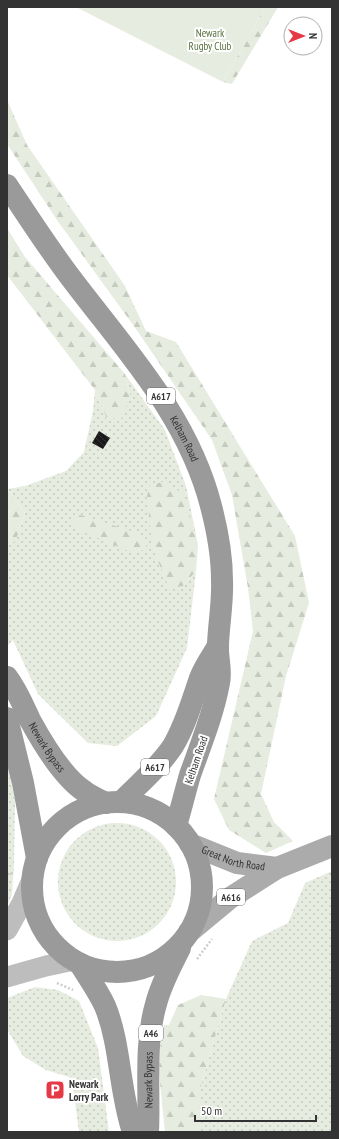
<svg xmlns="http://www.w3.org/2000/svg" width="339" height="1139" font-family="'PT Sans Narrow',sans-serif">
  <defs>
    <pattern id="grass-dots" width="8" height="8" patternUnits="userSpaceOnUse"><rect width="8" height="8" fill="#e6ecdf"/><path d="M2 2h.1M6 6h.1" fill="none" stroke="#c6cbc0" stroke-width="1.8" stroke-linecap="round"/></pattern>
    <pattern id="forest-firs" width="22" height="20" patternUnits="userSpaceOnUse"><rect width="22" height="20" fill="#e6ecdf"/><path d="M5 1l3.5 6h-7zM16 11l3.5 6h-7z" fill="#c6cbc0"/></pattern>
    <pattern id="building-back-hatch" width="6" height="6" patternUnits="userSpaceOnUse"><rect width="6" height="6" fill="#1a1a1a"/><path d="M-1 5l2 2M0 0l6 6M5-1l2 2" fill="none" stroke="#333"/></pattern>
  </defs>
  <rect width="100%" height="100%" fill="#fff"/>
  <path fill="url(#grass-dots)" d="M125,374L165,430L186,486L198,545L183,494V586L196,571L187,648L156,716L117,746L88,743L38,694L13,640L7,646V546L16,540L25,513L8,489L25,486L66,471L84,452L93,411L95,390L107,419L130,396Z
    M7,761L15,801L14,864L12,894L7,906Z
    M58 882a59 59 0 1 1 118 0a59 59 0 1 1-118 0Z
    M332,871V1132H200V1089L226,999L252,941L288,923L305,883Z
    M35,987L58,990L79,1001L98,1048L109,1132H79L72,1078L46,1070L23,1056L7,1029V998Z"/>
  <path fill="url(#forest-firs)" d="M265,7H278L232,84L223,82Z
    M7,100L27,145L125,286L146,331L176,342L295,536L309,603L286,676L261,794L274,822L293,841L266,853L229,830L214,799L253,631L248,588L232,495L212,440L136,329L57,220L7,144Z
    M7,228L25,257L125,374L130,396L122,418L107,419L95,390L7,275Z
    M163,482L184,494L198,545L196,571L183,586L169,588L152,546L147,496L150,485Z
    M7,488L25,513L16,540L7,546Z
    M77,514L134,532L146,539V549L133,553L77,529L71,521Z
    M201,995L226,999L200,1089V1132H165L159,1073L160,1049L164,1025H169L178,1005Z"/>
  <path fill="#e6ecdf" d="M76,7H265L223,82Z"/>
  <path fill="url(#building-back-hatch)" d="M99,431L110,438L103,449L92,443Z"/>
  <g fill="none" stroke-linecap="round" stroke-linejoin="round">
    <path stroke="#cdcdcd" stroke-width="2.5" stroke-dasharray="2 2" stroke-linecap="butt" d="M7,874L15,873
      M197,959L212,939
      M57,983L73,990"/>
    <path stroke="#bdbdbd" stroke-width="21" d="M7,930L22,903L32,880
      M7,977L46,966L74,960"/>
    <g stroke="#ababab" stroke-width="22">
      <path id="s1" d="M190,844L237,863L277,868"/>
      <path d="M189,932L230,898L277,868L332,846"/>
    </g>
    <g stroke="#9a9a9a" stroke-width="22">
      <path id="s2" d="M7,185C29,218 50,251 74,282C128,353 188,417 211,506C217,529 222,555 222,580C223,601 219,622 218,644C217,657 222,670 219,683C213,715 201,744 190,775C185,792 181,809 176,826"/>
      <path id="s3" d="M7,677C17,690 23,705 30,720C42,742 63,777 84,791C90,796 98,799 106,803"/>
      <path d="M7,718L23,783L37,858"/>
      <path d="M121,802C139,784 159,767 173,746C186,724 192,701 200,678C204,667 212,656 218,646"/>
      <circle cx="117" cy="887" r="85"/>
      <path d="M80,964C88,977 98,991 105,1006C121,1045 119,1091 133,1132"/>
      <path id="s4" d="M148,1132C150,1090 144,1045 156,1004C161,984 171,966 180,948"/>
    </g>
  </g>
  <defs>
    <g id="parking-square" transform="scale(1)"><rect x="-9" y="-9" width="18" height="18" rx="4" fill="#e63946" stroke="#fff"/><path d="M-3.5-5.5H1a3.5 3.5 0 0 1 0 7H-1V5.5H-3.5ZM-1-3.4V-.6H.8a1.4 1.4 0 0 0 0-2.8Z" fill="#fff"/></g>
  </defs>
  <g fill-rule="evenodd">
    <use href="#parking-square" x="55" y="1090"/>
  </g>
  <g text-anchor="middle" stroke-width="4" stroke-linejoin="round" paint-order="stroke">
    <g fill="#fff" stroke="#707070" stroke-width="1">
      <rect x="147" y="388" width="28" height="16" rx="3"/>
      <rect x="141" y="759" width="28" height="16" rx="3"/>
      <rect x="217" y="889" width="28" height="16" rx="3"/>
      <rect x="139" y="1025" width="24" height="16" rx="3"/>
    </g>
    <g font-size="10" font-weight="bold" fill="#333">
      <text x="161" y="400">A617</text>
      <text x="155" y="771">A617</text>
      <text x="231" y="901">A616</text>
      <text x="151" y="1037">A46</text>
    </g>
    <g font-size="11" fill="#56703f" stroke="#fff">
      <text x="210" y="37">Newark<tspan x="210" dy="13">Rugby Club</tspan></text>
    </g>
    <g font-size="11" fill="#333" stroke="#fff">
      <text dy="4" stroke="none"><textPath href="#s2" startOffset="310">Kelham Road</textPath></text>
      <text dy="4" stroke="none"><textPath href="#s3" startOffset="81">Newark Bypass</textPath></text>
      <text transform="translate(196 760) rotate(-71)" y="4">Kelham Road</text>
      <text dy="4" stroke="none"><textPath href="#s1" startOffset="46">Great North Road</textPath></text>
      <text dy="4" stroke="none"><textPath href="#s4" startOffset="52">Newark Bypass</textPath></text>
    </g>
    <g font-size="11" font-weight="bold" fill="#333" stroke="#fff" text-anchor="start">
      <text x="69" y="1088">Newark<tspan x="69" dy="13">Lorry Park</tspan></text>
    </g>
  </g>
  <rect width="339" height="1139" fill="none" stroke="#333333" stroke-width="16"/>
  <g transform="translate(303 36) rotate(90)"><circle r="19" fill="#ffffff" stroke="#adadad"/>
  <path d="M0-3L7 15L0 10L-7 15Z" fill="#e63946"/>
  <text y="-6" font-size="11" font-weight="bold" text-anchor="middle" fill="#333333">N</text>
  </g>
  <path d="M195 1115v6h121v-6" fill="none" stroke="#333333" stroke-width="2"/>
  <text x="201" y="1115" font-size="12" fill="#333333" stroke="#ffffff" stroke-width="3" paint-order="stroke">50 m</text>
</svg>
